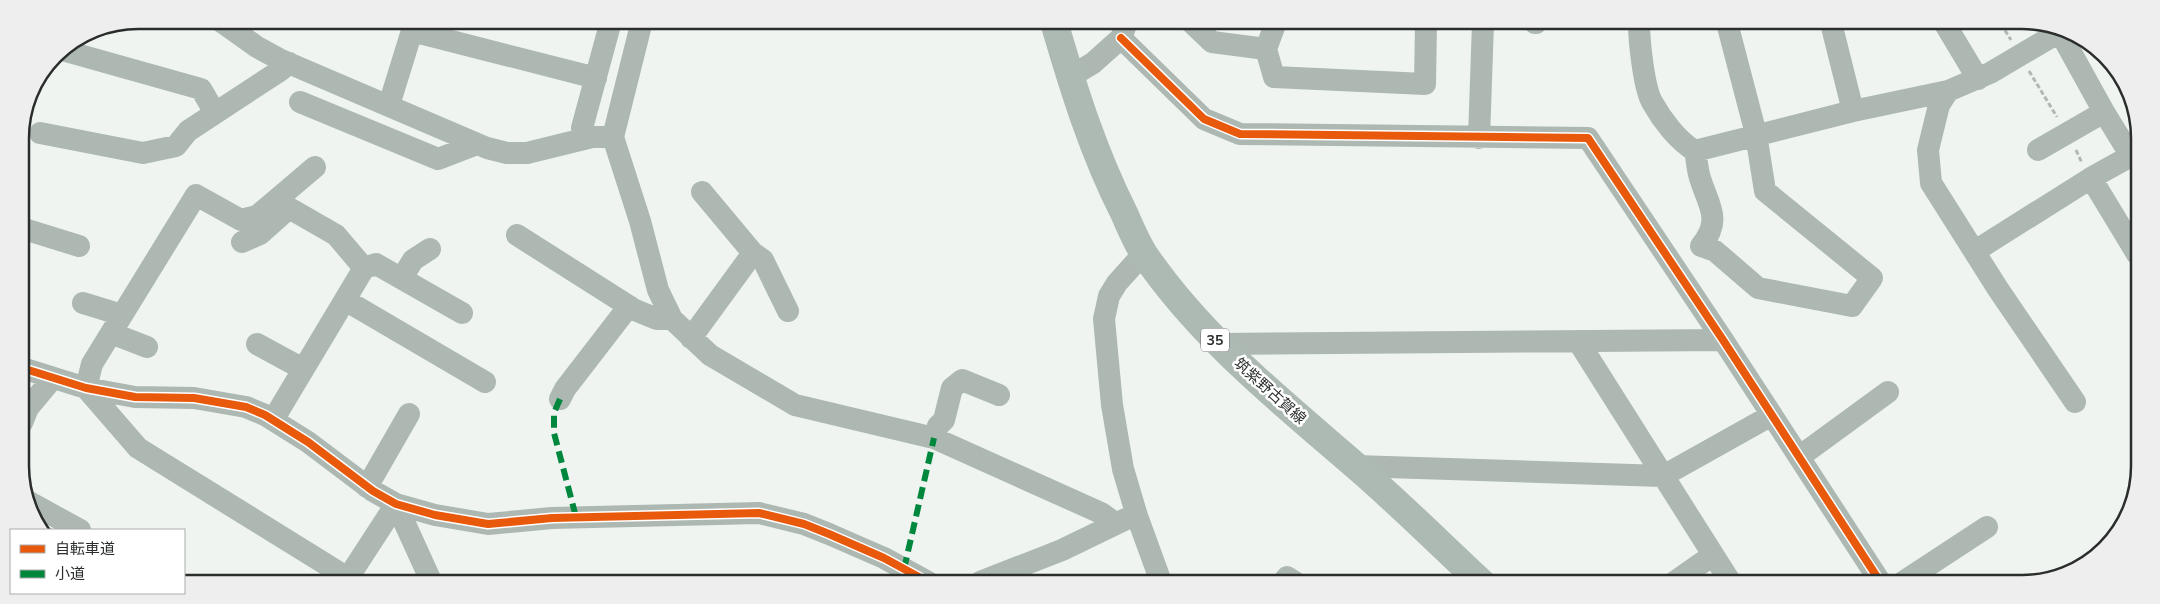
<svg xmlns="http://www.w3.org/2000/svg" width="2160" height="604" font-family="'Nunito Sans','Noto Sans JP',sans-serif">
  <rect width="100%" height="100%" fill="#eff4f1"/>
  <g fill="none" stroke-linecap="round" stroke-linejoin="round">
    <path stroke="#b1b8b5" stroke-width="3" stroke-dasharray="5 2.5" stroke-linecap="butt" d="M2001,24L2011,40
      M2029,71L2057,117
      M2076,150L2082,163"/>
    <path stroke="#adb8b2" stroke-width="22" d="M219,20L257,47L279,59L487,148L507,153H527L592,137H613
      M642,21L613,137L640,221L658,290L672,319L710,355L795,405L934,438L1101,513L1115,523
      M1191,22L1212,42L1266,49L1274,77L1425,84L1426,23
      M1535,23H1536
      M1639,23C1639,41 1644,88 1652,102C1662,120 1678,141 1695,151L1853,111L1948,91L1990,73L2063,30
      M1831,23L1853,111
      M1945,24L1978,79
      M2057,27L2104,112L2131,156
      M412,31L596,78
      M1121,38L1204,119L1240,134L1588,138L1723,340L1881,583
      M1266,49L1276,22
      M62,50L201,89L215,113
      M1070,77L1093,63L1121,38L1127,22
      M1948,91L1939,105L1928,150L1931,183L1998,289L2075,402
      M300,102L438,159L477,144
      M389,105L415,21
      M40,133L143,153L176,146L188,131L281,70L289,63
      M1479,138L1483,23
      M584,139L582,128L611,21
      M2038,150L2104,112
      M1695,151C1697,159 1697,169 1700,178C1708,205 1723,219 1701,246L1715,251L1758,288L1852,306L1872,278L1765,191L1756,134L1727,23
      M315,167L257,216L241,220L196,195L92,364L86,388L138,448L348,578
      M2091,178L2137,254
      M21,228L79,246
      M517,235L635,310L657,319H672
      M242,242L260,234L289,208L336,235L364,268
      M1975,251L2091,178L2138,152
      M753,253L763,260L788,311
      M1144,253L1117,283L1109,296L1104,319L1112,405L1123,469L1137,516L1161,582
      M402,278L413,260L430,249
      M345,300L485,382
      M83,303L122,315
      M111,333L147,347
      M691,338L753,253L702,192
      M1578,341L1731,583
      M257,344L303,369
      M1218,344L1723,340
      M22,368L86,388L135,397L194,398L246,407L265,415L308,442L373,491L396,504L435,515L488,524L552,518L759,513L804,524L829,534L884,558L928,582
      M560,399L565,389L629,306
      M273,420L364,268L376,264L462,313
      M22,423L28,408L53,378
      M934,438L938,426L944,420L952,388L962,380L999,395
      M1799,457L1888,392
      M1356,466L1663,476L1772,415
      M367,487L409,414
      M29,502L80,530
      M396,504L431,581
      M346,581L396,504
      M980,582L1062,550L1126,519
      M1283,582L1287,577L1295,582
      M1673,583L1713,555
      M1900,584L1987,527"/>
    <path stroke="#adb9b3" stroke-width="28" d="M1054,22C1073,87 1093,152 1124,213C1130,227 1136,241 1144,254C1201,338 1281,401 1357,467C1400,504 1440,544 1482,583"/>
    <path stroke="#00873e" stroke-width="6" stroke-dasharray="12 6" stroke-linecap="butt" d="M560,399L554,413V433L576,517
      M904,569L934,438"/>
    <g stroke="#fff" stroke-width="11">
      <path id="cycleway" d="M1121,38L1204,119L1240,134L1588,138L1723,340L1881,583
        M22,368L86,388L135,397L194,398L246,407L265,415L308,442L373,491L396,504L435,515L488,524L552,518L759,513L804,524L829,534L884,558L928,582"/>
    </g>
    <use href="#cycleway" stroke="#e8590c" stroke-width="8"/>
  </g>
  <g text-anchor="middle" stroke-width="5" stroke-linejoin="round" paint-order="stroke">
    <rect fill="#fff" stroke="#6a6c6b" stroke-width="1" x="1201" y="328.5" width="28" height="23" rx="4"/>
    <g font-size="14" font-weight="bold" fill="#2a2d2c">
      <text x="1215" y="345">35</text>
    </g>
    <g font-size="15" fill="#2a2d2c" stroke="#fff">
      <text transform="translate(1270 391) rotate(42)" y="5">筑紫野古賀線</text>
    </g>
  </g>
  <path d="M0 0H2160V604H0ZM138 29H2022A109 109 0 0 1 2131 138V466A109 109 0 0 1 2022 575H138A109 109 0 0 1 29 466V138A109 109 0 0 1 138 29Z" fill="#eee" fill-rule="evenodd"/>
  <path fill="none" stroke="#2a2d2c" stroke-width="2.5" d="M138 29H2022A109 109 0 0 1 2131 138V466A109 109 0 0 1 2022 575H138A109 109 0 0 1 29 466V138A109 109 0 0 1 138 29Z"/>
  <rect x="10" y="529" width="175" height="65" fill="#ffffff" stroke="#aaabab"/>
  <rect x="20" y="545" width="25" height="8" fill="#e8590c" stroke="#aaabab"/>
  <text x="55" y="554" font-size="15" fill="#2a2d2c">自転車道</text>
  <rect x="20" y="570" width="25" height="8" fill="#00873e" stroke="#aaabab"/>
  <text x="55" y="579" font-size="15" fill="#2a2d2c">小道</text>
</svg>
